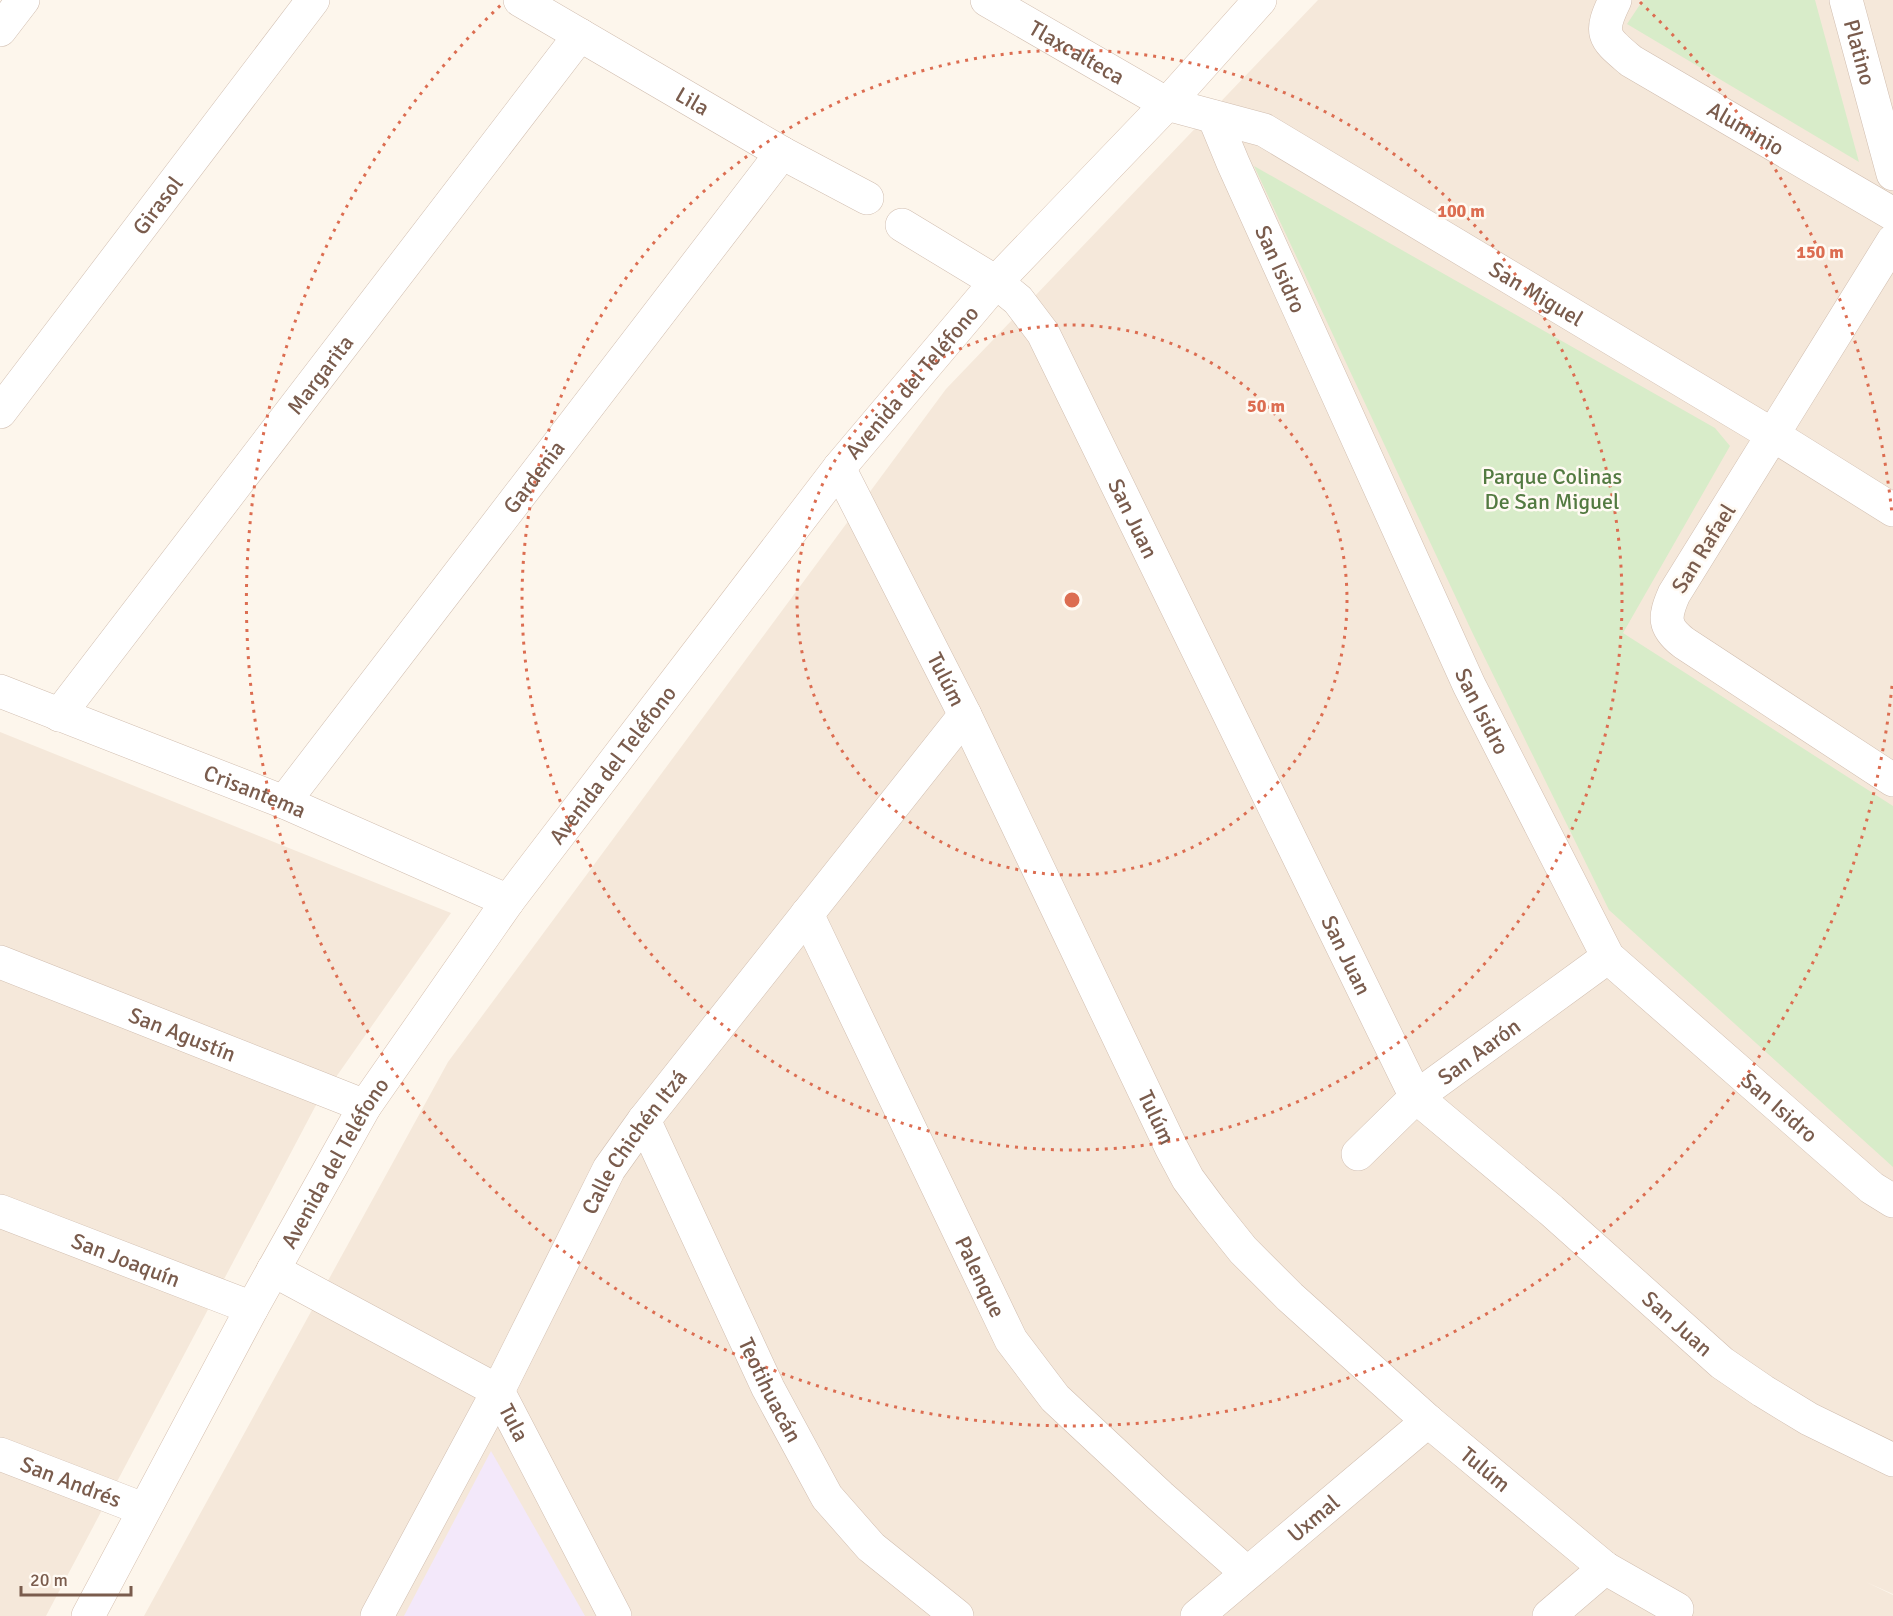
<svg xmlns="http://www.w3.org/2000/svg" width="1893" height="1616" font-family="Signika,sans-serif">
  <rect width="100%" height="100%" fill="#fdf6ec"/>
  <path fill="#f5e8da" d="M1318,0H1893V1594L1866,1582L1893,1595V1616H144L448,1062L946,389Z
    M0,732L451,913L315,1107L46,1616H0Z"/>
  <path fill="#f3e8fa" d="M491,1451L585,1616H404Z"/>
  <path fill="#d8ecc9" d="M1643,0H1815L1859,162L1627,24Z
    M1254,166L1715,428L1730,446L1623,633L1893,806V1167L1609,910L1473,634Z"/>
  <g fill="none" stroke-linecap="round" stroke-linejoin="round">
    <g stroke="#d1beb0" stroke-width="34">
      <g id="street">
        <path id="s1" d="M520,0L782,153L867,198"/>
        <path id="s2" d="M987,0L1167,104L1264,130L1773,435L1893,510"/>
        <path id="s3" d="M1615,0C1598,35 1604,38 1631,61L1893,214"/>
        <path id="s4" d="M1846,0L1893,174"/>
        <path d="M0,30L23,0"/>
        <path id="s5" d="M1214,117L1233,163L1469,685L1608,957L1872,1188L1893,1201"/>
        <path id="s6" d="M902,225L996,282L1018,300L1043,333L1416,1097L1551,1210L1722,1363L1763,1391L1809,1419L1893,1460"/>
        <path d="M1893,241L1674,594C1664,617 1663,627 1684,643L1893,780"/>
        <path id="s7" d="M0,412L313,0"/>
        <path id="s8" d="M839,468L965,715L1171,1147L1188,1179L1211,1210L1243,1250L1290,1297L1428,1421L1605,1568L1677,1609"/>
        <path id="s9" d="M0,691L284,802L508,901"/>
        <path id="s10" d="M59,715L580,35"/>
        <path id="s11" d="M284,802L782,153"/>
        <path id="s12" d="M807,914L1011,1340L1055,1398L1160,1496L1247,1573"/>
        <path id="s13" d="M0,962L365,1106"/>
        <path id="s14" d="M644,1120L768,1388L827,1497L871,1547L957,1616"/>
        <path id="s15" d="M1358,1154L1416,1097L1608,957"/>
        <path id="s16" d="M0,1211L252,1308"/>
        <path id="s17" d="M273,1270L498,1391L615,1616"/>
        <path id="s18" d="M0,1454L143,1509"/>
        <path id="s19" d="M377,1616L498,1391L609,1169L644,1120L965,715"/>
        <path id="s20" d="M1197,1616L1428,1421"/>
        <path d="M1549,1616L1605,1568"/>
      </g>
    </g>
    <g stroke="#d6c0b0" stroke-width="34">
      <g id="secondary">
        <path id="s21" d="M88,1616L252,1308L365,1106L508,901L839,468L996,282L1167,104L1260,0"/>
      </g>
    </g>
    <use href="#street" stroke="#fff" stroke-width="33"/>
    <use href="#secondary" stroke="#fff" stroke-width="33"/>
  </g>
  <g fill="none" stroke="#dc6d51" stroke-width="3" stroke-dasharray="3 6">
    <circle cx="1072" cy="600" r="275"/>
    <circle cx="1072" cy="600" r="550"/>
    <path d="M1892 686A825 825 0 1 1 504 2M1640 2A825 825 0 0 1 1892 514"/>
  </g>
  <g text-anchor="middle" stroke-width="5" stroke-linejoin="round" paint-order="stroke">
    <g font-size="22" fill="#7a5c4d" stroke="#fffaf3">
      <text dy="8" stroke="none"><textPath href="#s2" startOffset="104">Tlaxcalteca</textPath></text>
      <text dy="8" stroke="none"><textPath href="#s4" startOffset="54">Platino</textPath></text>
      <text dy="8" stroke="none"><textPath href="#s1" startOffset="200">Lila</textPath></text>
      <text dy="8" stroke="none"><textPath href="#s3" startOffset="206">Aluminio</textPath></text>
      <text dy="8" stroke="none"><textPath href="#s7" startOffset="260">Girasol</textPath></text>
      <text dy="8" stroke="none"><textPath href="#s5" startOffset="166">San Isidro</textPath></text>
      <text dy="8" stroke="none"><textPath href="#s2" startOffset="626">San Miguel</textPath></text>
      <text dy="8" stroke="none"><textPath href="#s10" startOffset="429">Margarita</textPath></text>
      <text dy="8" stroke="none"><textPath href="#s21" startOffset="1488">Avenida del Teléfono</textPath></text>
      <text dy="8" stroke="none"><textPath href="#s11" startOffset="410">Gardenia</textPath></text>
      <text dy="8" stroke="none"><textPath href="#s6" startOffset="386">San Juan</textPath></text>
      <text transform="translate(1703 548) rotate(-58)" y="8">San Rafael</text>
      <text dy="8" stroke="none"><textPath href="#s8" startOffset="237">Tulúm</textPath></text>
      <text dy="8" stroke="none"><textPath href="#s5" startOffset="652">San Isidro</textPath></text>
      <text dy="8" stroke="none"><textPath href="#s21" startOffset="1002">Avenida del Teléfono</textPath></text>
      <text dy="8" stroke="none"><textPath href="#s9" startOffset="274">Crisantema</textPath></text>
      <text dy="8" stroke="none"><textPath href="#s6" startOffset="872">San Juan</textPath></text>
      <text dy="8" stroke="none"><textPath href="#s13" startOffset="196">San Agustín</textPath></text>
      <text dy="8" stroke="none"><textPath href="#s15" startOffset="159">San Aarón</textPath></text>
      <text dy="8" stroke="none"><textPath href="#s5" startOffset="1156">San Isidro</textPath></text>
      <text dy="8" stroke="none"><textPath href="#s8" startOffset="723">Tulúm</textPath></text>
      <text dy="8" stroke="none"><textPath href="#s19" startOffset="540">Calle Chichén Itzá</textPath></text>
      <text dy="8" stroke="none"><textPath href="#s21" startOffset="516">Avenida del Teléfono</textPath></text>
      <text dy="8" stroke="none"><textPath href="#s16" startOffset="135">San Joaquín</textPath></text>
      <text dy="8" stroke="none"><textPath href="#s12" startOffset="402">Palenque</textPath></text>
      <text dy="8" stroke="none"><textPath href="#s6" startOffset="1376">San Juan</textPath></text>
      <text dy="8" stroke="none"><textPath href="#s14" startOffset="298">Teotihuacán</textPath></text>
      <text dy="8" stroke="none"><textPath href="#s17" startOffset="291">Tula</textPath></text>
      <text dy="8" stroke="none"><textPath href="#s8" startOffset="1209">Tulúm</textPath></text>
      <text dy="8" stroke="none"><textPath href="#s18" startOffset="76">San Andrés</textPath></text>
      <text dy="8" stroke="none"><textPath href="#s20" startOffset="152">Uxmal</textPath></text>
    </g>
    <g font-size="22" fill="#537a41" stroke="#fffaf3">
      <text x="1552" y="484">Parque Colinas<tspan x="1552" dy="25">De San Miguel</tspan></text>
    </g>
  </g>
  <circle cx="1072" cy="600" r="9" fill="#dc6d51" stroke="#fffaf3" stroke-width="3"/>
  <g font-size="18" text-anchor="middle" font-weight="bold" fill="#dc6d51" stroke="#fffaf3" stroke-width="5" stroke-linejoin="round" paint-order="stroke">
    <text x="1461" y="217">100 m</text>
    <text x="1820" y="258">150 m</text>
    <text x="1266" y="412">50 m</text>
  </g>
  <path d="M21 1586v9h110v-9" fill="none" stroke="#7a5c4d" stroke-width="3"/>
  <text x="30" y="1586" font-size="18" fill="#7a5c4d" stroke="#fffaf3" stroke-width="4.5" paint-order="stroke">20 m</text>
</svg>
